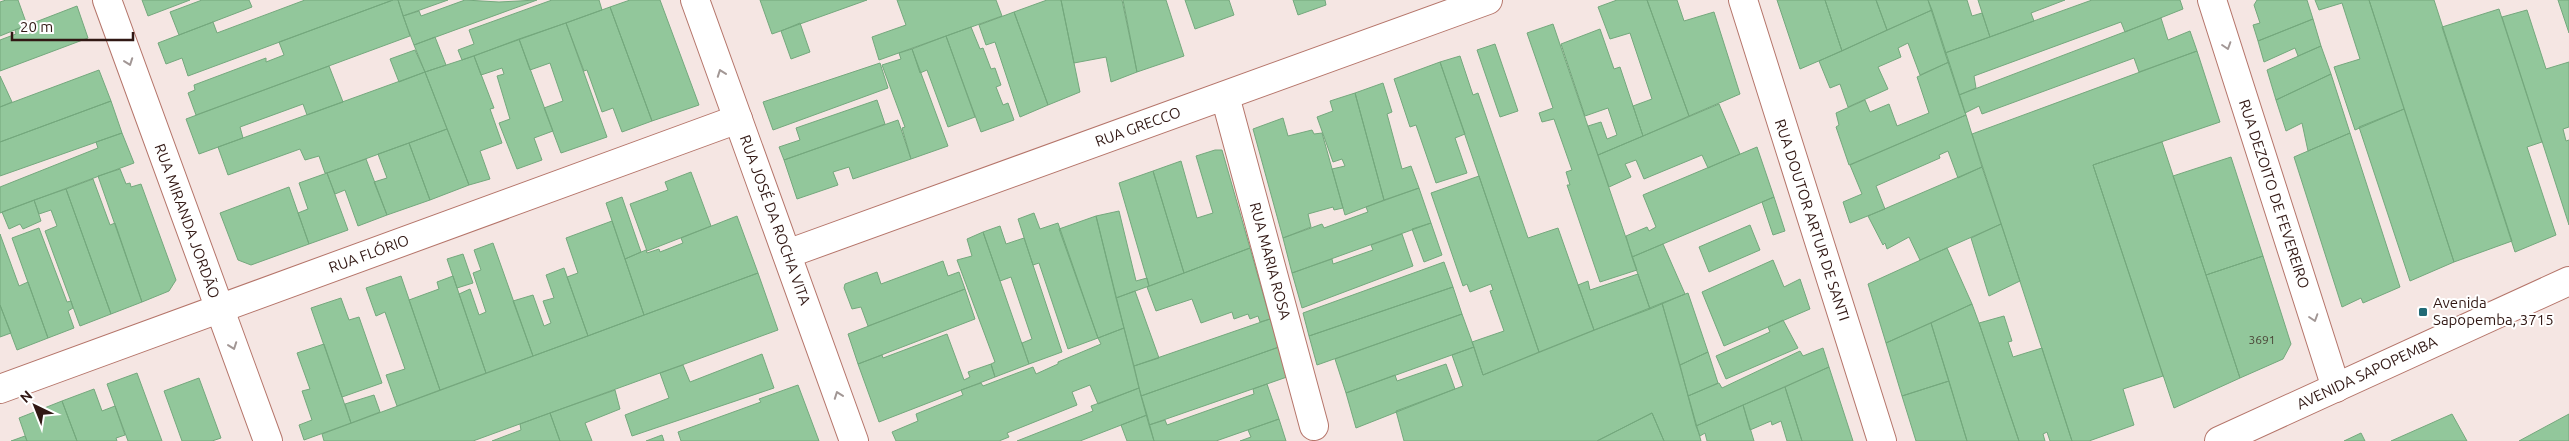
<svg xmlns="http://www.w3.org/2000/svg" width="2569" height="441" font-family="Ubuntu,sans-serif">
  <rect width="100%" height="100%" fill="#f5e6e3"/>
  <path fill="#92c79b" stroke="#74a87d" d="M6,0H18L27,25L0,36V2Z
    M142,0H190L148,16Z
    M202,0H249L252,7L179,35L170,12Z
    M305,0H393L188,76L182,58L166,64L158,43L213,22L217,33Z
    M393,0H398L410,36L196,115L188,93L195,90L194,85L266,58V62L284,55L279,42Z
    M398,0H448L403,16Z
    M465,0L499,2L537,0L414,45L403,16L419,11L421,16Z
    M552,0H599L602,10L462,60L458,50L474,44L469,30Z
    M630,0H660L699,105L652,121L610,7Z
    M760,0H867L772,34Z
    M897,0H996L1002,16L879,60L872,37L906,25Z
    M1047,0H1061L1080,92L1048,105L1014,12Z
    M1061,0H1122L1137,72L1111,82L1106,57L1074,63Z
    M1123,0H1166L1184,56L1137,72Z
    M1185,0H1229L1234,15L1195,29Z
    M1293,0H1325L1326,5L1298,15Z
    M1617,0H1647L1689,116L1643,136L1633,106L1652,99L1630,33L1610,39L1598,7Z
    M1647,0H1677L1684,21L1714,12L1740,94L1689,116Z
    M1777,0H1825L1842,51L1800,69Z
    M1825,0H1876L1887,30L1842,51Z
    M1876,0H1928L1932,10L1887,30Z
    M1928,0H1967L1972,16L1982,13L1990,37L1945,53Z
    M1978,0H2065L2031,13L2034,21L1990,37Z
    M2092,0H2180L2183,9L2125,32L2121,22L1974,76L1976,88L1959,95L1945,53Z
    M2257,0H2307L2313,19L2258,41L2253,25L2260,23L2254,5Z
    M2315,0H2369L2404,109L2355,130L2334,67L2360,59L2342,3L2319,10Z
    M2369,0H2434L2512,241L2454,262Z
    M2558,0H2569V33Z
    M77,6L88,38L0,71V40L16,34L15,30Z
    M610,7L652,121L622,132L613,108L602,112L587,70L584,71L566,23Z
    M2499,9L2542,142L2527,147L2556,235L2515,252L2442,27Z
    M1932,10L1949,62L1920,75L1908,43L1898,48L1901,57L1878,67L1888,89L1848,107L1840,84L1830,88L1819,61Z
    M2527,10L2546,69L2569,62V127L2563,129L2566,141L2569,140V225L2502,17Z
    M1014,12L1048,105L1020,117L995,42L986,45L979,25Z
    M2161,18L2168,40L2190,31L2197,51L2139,72L2134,58L1982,114L1979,106L1965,113L1959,95Z
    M2313,19L2321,46L2298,56L2295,48L2264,62L2258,41Z
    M566,23L607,137L561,153L544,108L563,101L550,63L530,70L519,39Z
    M800,23L810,52L791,59L781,31Z
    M1553,24L1637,270L1600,282L1567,185H1570L1566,172L1572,170L1554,119L1542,122L1539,113L1553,108L1527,33Z
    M971,27L980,49L983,48L991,69L995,68L1001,85L996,87L1003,105L1008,103L1014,120L981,132L946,36Z
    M1600,29L1614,69L1620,67L1643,136L1598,155L1588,126L1601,122L1607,139L1617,135L1608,108L1585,116L1561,44Z
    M946,36L975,117L948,127L927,70L920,73L912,49Z
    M435,37L446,65L425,72L414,45Z
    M519,39L553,131L534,138L542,160L517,169L499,123L510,119L497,76L504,74L502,68L481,75L474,56Z
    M1495,44L1518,111L1500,117L1477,50Z
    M2321,46L2331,74L2276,100L2267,70Z
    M912,49L948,146L911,159L902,128L905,127L882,65L901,59L899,53Z
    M415,50L425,72L399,82L390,59Z
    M2197,51L2220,122L2093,165L2163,376L2123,389L2134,425L2089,441H2072L1972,134Z
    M474,56L494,108L490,109L502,143L480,151L490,179L469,185L425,72Z
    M1460,56L1473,95L1478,93L1528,238L1558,228L1594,330L1539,352L1440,62Z
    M1440,62L1465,134L1455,138L1467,173L1436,183L1416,125L1410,127L1394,79Z
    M1949,62L1966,115L1849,165L1836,127L1839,125L1836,113L1865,100L1870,112L1889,104L1897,126L1929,113L1917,77Z
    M880,63L888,88L773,130L763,102Z
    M329,66L343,102L307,115L303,104L240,127L243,138L199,154L186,119Z
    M99,70L111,101L0,142V107Z
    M425,72L447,129L327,173H325L319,156L305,160L300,149L228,175L218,147Z
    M2331,74L2350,133L2308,151L2302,123L2286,131L2276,100Z
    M0,76L12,102L0,107Z
    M1383,83L1392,112L1387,114L1402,169L1411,166L1419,188L1384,200L1355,93Z
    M1355,93L1384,200L1345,215L1332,169L1345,166L1342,159L1333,162L1317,117L1333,111L1330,101Z
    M877,100L885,124L784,160L779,147L800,140L796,128Z
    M111,101L122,133L0,176V142Z
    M1719,104L1740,154L1708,168L1702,155L1644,179L1636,160L1625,164L1631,177L1609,187L1598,155Z
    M2404,109L2454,262L2410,281L2359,127Z
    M1966,115L1982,167L1958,178L1948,151L1939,155L1940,158L1876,186L1885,209L1850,223L1843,202L1862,194L1850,165Z
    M1283,118L1288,136L1312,130L1314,134L1322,133L1343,208L1334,210L1333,207L1308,214L1311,227L1283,238L1253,129Z
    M898,120L911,159L853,179L849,167L833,172L838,185L797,199L784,160Z
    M447,129L469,185L430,200L409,143Z
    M122,133L134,163L0,213V187L98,148L96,142Z
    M2350,133L2400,287L2363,303L2361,298L2342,307L2294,157Z
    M2162,142L2240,378L2174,408L2093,165Z
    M409,143L430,200L387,215L374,182L387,178L378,154Z
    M1757,147L1774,197L1632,257L1626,236L1647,227L1649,231L1656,227L1643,195Z
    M1215,150H1222L1250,248L1184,273L1153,171L1181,161L1197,218L1213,213L1196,156Z
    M2231,157L2263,256L2206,275L2173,176Z
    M366,159L387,215L358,226L345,190L335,194L327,173Z
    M1982,167L2001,224L1920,260L1909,237L1887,249L1885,243L1883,245L1868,216Z
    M120,169L126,184L130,183L131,187L141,184L176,280L169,291L142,302L98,176Z
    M1153,171L1184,273L1149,286L1119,183Z
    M691,172L711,226L647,251L630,204L668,190L665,182Z
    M327,173L348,230L309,244L298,213L308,209L299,183Z
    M1479,176L1539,352L1483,375L1472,342L1504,331L1490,291L1493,290L1491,284L1470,292L1467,284L1463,286L1431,193Z
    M93,179L110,225L115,223L142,302L111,314L66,189Z
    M289,187L309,244L251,265L238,260L220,213Z
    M1419,188L1431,223L1292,273L1283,238L1322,224L1324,228L1368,212L1366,207Z
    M66,189L111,314L80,326L45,231L57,226L51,210L39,214L34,200Z
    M622,197L641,252L625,259L606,203Z
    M1774,197L1785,231L1773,235L1762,202Z
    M34,200L41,221L23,229L20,224L9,229L2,212Z
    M1119,211L1136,281L1147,278L1149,286L1116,298L1096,216Z
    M1034,213L1040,229L1058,223L1098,338L1068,349L1039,263L1033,265L1018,219Z
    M737,216L758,273L644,315L625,259L646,250L647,253L659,249L660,252L683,243L681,238Z
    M1096,216L1124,328L1098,338L1059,229Z
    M612,221L644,315L588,336L567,277L578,273L566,238Z
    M1431,223L1442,255L1424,262L1412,229Z
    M2001,224L2020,281L1989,296L1971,238Z
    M1750,225L1760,250L1709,272L1699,247Z
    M1000,226L1006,244L1024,238L1062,352L1029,364L1022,343L1032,339L1011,277L1000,281L983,232Z
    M39,228L67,302L71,301L73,308L68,311L74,328L48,338L12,238Z
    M983,232L1029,364L995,377L991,364L995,362L957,260L972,256L967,239Z
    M0,234L19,286L28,282L48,338L17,350L0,305Z
    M1402,234L1413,266L1302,308L1292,273L1332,259L1333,264L1373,250L1371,245Z
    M493,243L533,356L486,373L459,294L470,289L479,315L486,312L473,273L481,270L474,250Z
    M1663,244L1685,294L1650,309L1632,257Z
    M1250,248L1270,319L1260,322L1258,316L1250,319L1248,314L1234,319L1232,312L1201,323L1192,299L1156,311L1147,287Z
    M1947,248L1972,304L1886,343L1868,284Z
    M463,254L473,283L457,288L447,259Z
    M2263,256L2291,344L2283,359L2240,378L2206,275Z
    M1773,260L1784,287L1800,279L1810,309L1724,346L1702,292Z
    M943,261L948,276L959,272L965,289L868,326L861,307L852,309L844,288L845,284L877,272L881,284Z
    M1444,262L1453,287L1309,336L1303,313Z
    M564,268L588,336L533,356L513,301L533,295L544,326L551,323L543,301L554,298L546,275Z
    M758,273L778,330L473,441H324L322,434Z
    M1638,274L1650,309L1594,330L1578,285L1588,281L1590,290Z
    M401,276L440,390L397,406L386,375L405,369L385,312L376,316L366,288Z
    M453,276L486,373L440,390L409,300L439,289L437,282Z
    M1453,287L1462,314L1317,365L1309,336Z
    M965,289L975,319L858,364L848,334Z
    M1135,291L1159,358L1134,366L1116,298Z
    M1688,293L1708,352L1680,365L1662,303Z
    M341,298L349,320L359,317L382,383L342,397L311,308Z
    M1662,303L1701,441H1664L1652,413L1597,441H1404L1396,411L1463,386L1452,355L1474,347L1483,375Z
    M1972,304L1979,323L2019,441H1967L1931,323Z
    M0,305L11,333L0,337Z
    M1462,314L1474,347L1346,393L1335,359Z
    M2004,316L2012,341L2008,342L2013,357L2042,348L2072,441H2050L2047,432L2043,434L2045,441H2019L1979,323Z
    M1270,319L1279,347L1141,396L1134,366Z
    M1783,320L1798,348L1726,379L1716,356L1770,332L1768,327Z
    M1931,323L1949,381L1902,396L1886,343Z
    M1124,328L1139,388L1098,404L1090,385L1072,392L1077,405L1007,433L1009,437L999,441H896L892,432L918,421L916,414L963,395L961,390L981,383L983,386L1033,367L1036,374L1058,364V362L1101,344L1098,338Z
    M947,334L964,380L970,377L968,372L991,364L995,377L879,422L858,364L882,355L883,358Z
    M324,344L351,423L304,440L299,425L312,420L302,391L310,389L297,353Z
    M1279,347L1287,377L1149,425L1141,396Z
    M1823,348L1829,367L1696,426L1688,396L1719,383L1722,388L1800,351L1803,356Z
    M1708,352L1718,383L1688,396L1680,365Z
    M762,354L774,388L632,436L625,415L669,398L660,373L683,365L690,382Z
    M1446,364L1455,389L1356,428L1346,393L1395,375L1397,381Z
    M1829,367L1853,441H1802L1785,387Z
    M137,373L162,441H128L115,406L107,384Z
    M199,378L221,438L212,441H182L164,391Z
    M1949,381L1967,441H1916L1902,396Z
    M1267,384L1279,419L1216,441H1154L1149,425L1165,420L1167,425L1254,394L1253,389Z
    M798,385L819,441H681L678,432L761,402L759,399Z
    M1785,387L1802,441H1787L1781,421L1772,425L1771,421L1750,430L1743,405Z
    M1139,388L1147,415L1080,441H1017L1093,411L1091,406Z
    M94,389L102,411L115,406L125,435L116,438L117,441H77L62,401Z
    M615,390L620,409L585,423L592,441H560L550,413Z
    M374,395L380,412L351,423L345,404Z
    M62,401L77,441H27L19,418Z
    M1743,405L1754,441H1707L1705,433L1700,436L1696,426Z
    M550,413L560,441H492L521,430L520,424Z
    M1652,413L1664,441H1597Z
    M2452,414L2467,441H2391Z
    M2569,414V441H2519Z
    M1147,415L1154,441H1127L1121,425Z
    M1279,419L1286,441H1240L1251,437L1248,430Z
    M2361,433L2365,441H2344Z
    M662,435L664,441H646Z
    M25,436L27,441H11Z"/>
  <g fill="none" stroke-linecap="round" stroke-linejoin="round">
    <g stroke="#b5756a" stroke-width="30">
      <path id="street" d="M1743,0L1882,441
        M2212,0L2336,388
        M1225,96L1314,426
        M787,254L1488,0
        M0,389L738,119"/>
    </g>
    <g stroke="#b5756a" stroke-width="30">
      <path id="secondary" d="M107,0L268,441
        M695,0L854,441
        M2219,441L2569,281"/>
    </g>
    <use href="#street" stroke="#fff" stroke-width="28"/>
    <use href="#secondary" stroke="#fff" stroke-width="28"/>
  </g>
  <defs><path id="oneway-chevron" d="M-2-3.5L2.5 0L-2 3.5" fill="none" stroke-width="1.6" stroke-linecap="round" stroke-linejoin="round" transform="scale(1.25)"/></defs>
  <g stroke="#a29795">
    <use href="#oneway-chevron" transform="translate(2227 46) rotate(72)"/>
    <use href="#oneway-chevron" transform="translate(129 62) rotate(70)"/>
    <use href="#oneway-chevron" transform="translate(721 73) rotate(-110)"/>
    <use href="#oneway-chevron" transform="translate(2314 318) rotate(72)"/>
    <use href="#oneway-chevron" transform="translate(233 346) rotate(70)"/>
    <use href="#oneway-chevron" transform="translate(838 395) rotate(-110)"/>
  </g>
  <rect fill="#216a76" stroke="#fff" stroke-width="2" x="2418" y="307" width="10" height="10" rx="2.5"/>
  <g text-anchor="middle" stroke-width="4" stroke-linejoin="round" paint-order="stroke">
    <g font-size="12" fill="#494436">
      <text x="2262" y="344">3691</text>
    </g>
    <g font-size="15" fill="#311814" stroke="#fff">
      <text transform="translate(1138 127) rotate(-20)" y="5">RUA GRECCO</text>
      <text transform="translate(2274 194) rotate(72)" y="5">RUA DEZOITO DE FEVEREIRO</text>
      <text transform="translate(775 220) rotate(70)" y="5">RUA JOSÉ DA ROCHA VITA</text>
      <text transform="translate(1812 220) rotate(72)" y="5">RUA DOUTOR ARTUR DE SANTI</text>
      <text transform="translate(187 221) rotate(70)" y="5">RUA MIRANDA JORDÃO</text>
      <text transform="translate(369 254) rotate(-20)" y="5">RUA FLÓRIO</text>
      <text transform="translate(1270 261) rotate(75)" y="5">RUA MARIA ROSA</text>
      <text transform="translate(2367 373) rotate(-25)" y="5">AVENIDA SAPOPEMBA</text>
    </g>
    <g font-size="15" fill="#311814" stroke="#fff" text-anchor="start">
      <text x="2433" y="308">Avenida<tspan x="2433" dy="17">Sapopemba, 3715</tspan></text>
    </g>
  </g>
  <g transform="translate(35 406) rotate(317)" stroke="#ffffff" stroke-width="4" paint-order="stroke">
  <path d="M0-4L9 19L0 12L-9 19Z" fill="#311814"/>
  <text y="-8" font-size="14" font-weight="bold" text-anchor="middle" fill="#311814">N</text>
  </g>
  <path d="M12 32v8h121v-8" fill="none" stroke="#311814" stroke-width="2.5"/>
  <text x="20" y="32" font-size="15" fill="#311814" stroke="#ffffff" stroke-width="4" paint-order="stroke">20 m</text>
</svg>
